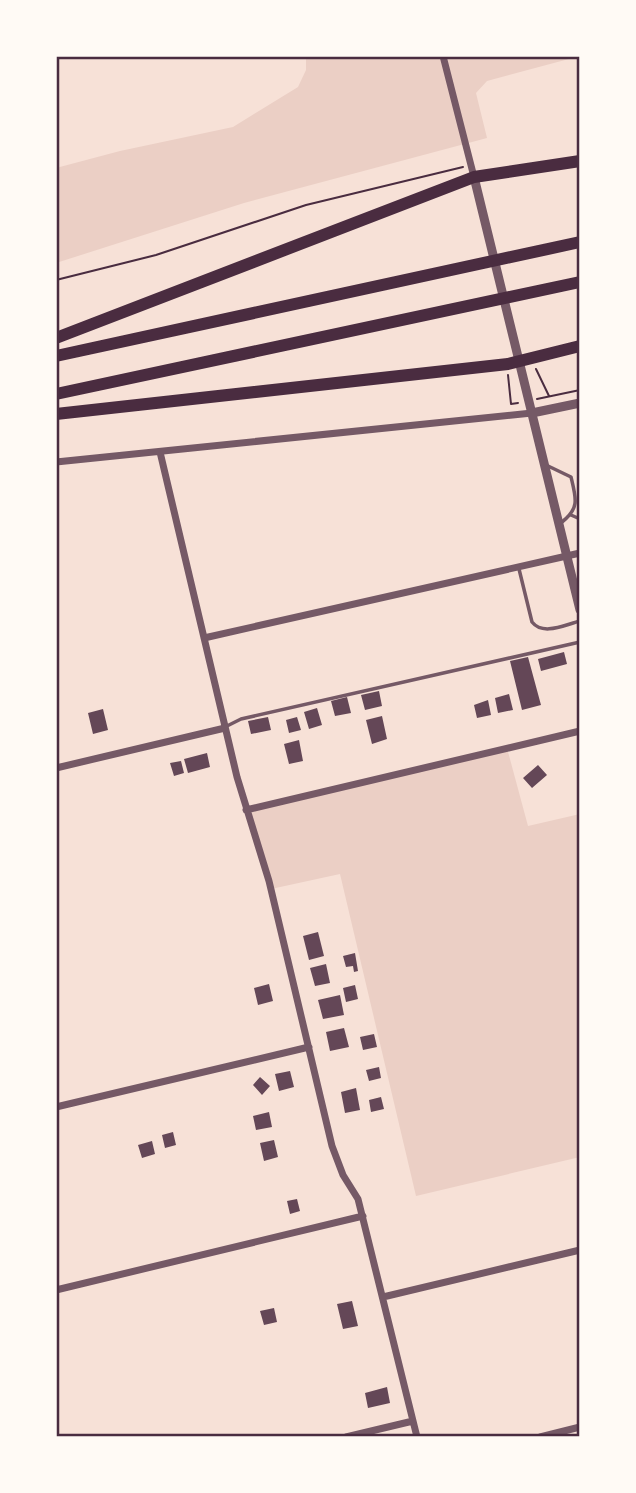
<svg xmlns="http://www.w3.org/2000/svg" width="636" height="1493" font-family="'Archivo Narrow',sans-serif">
  <rect width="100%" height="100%" fill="#f7e1d7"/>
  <path fill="#ebcfc5" d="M306,56H580L487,81L476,93L487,138L244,203L56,263V168L120,151L233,127L298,87L306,70Z
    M507,748L528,826L580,814V1157L416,1196L340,874L271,889L246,810Z"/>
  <path fill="#644757" d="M564,652L567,664L541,671L538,659Z
    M528,657L541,705L522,710L510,661Z
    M379,691L382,706L365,710L361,695Z
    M509,694L513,710L498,713L495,698Z
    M347,697L351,713L335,716L331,701Z
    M488,700L491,715L477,718L474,705Z
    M317,708L322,725L309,729L304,712Z
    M103,709L108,730L93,734L88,713Z
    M382,716L387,739L372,744L366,720Z
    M268,717L271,730L251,734L248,721Z
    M297,717L301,730L289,733L286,720Z
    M299,740L303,761L289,764L284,744Z
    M207,753L210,767L188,773L184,759Z
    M181,761L184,773L174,776L170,763Z
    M538,765L547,775L532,788L523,778Z
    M318,932L324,956L309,960L303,936Z
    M355,953L358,971L354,972L353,966L346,967L343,956Z
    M326,964L330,983L315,986L310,968Z
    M269,984L273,1001L258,1005L254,988Z
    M355,985L358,999L346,1002L343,988Z
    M340,995L344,1015L323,1019L318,1000Z
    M344,1028L349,1047L330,1051L326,1032Z
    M374,1034L377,1047L363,1050L360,1037Z
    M379,1067L381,1078L369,1081L366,1070Z
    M290,1071L294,1087L279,1091L275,1074Z
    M260,1077L270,1086L262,1095L253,1085Z
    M356,1088L360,1110L345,1113L341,1092Z
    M381,1097L384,1109L371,1112L369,1100Z
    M269,1112L272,1127L256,1130L253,1116Z
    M173,1132L176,1145L165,1148L162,1135Z
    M274,1140L278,1157L264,1161L260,1143Z
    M152,1141L155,1154L142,1158L138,1145Z
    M297,1199L300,1211L290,1214L287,1201Z
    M352,1301L358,1326L343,1329L337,1304Z
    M274,1308L277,1322L264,1325L260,1311Z
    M387,1387L390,1403L368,1408L365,1393Z"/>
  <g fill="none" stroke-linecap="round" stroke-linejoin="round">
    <path stroke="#4a2c40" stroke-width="2" d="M56,280L156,255L306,205L463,167
      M536,369L549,396
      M508,375L511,404L518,403
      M537,399L580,390"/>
    <path stroke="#755966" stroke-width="3.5" d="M546,465L571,477C576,498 580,508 562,522
      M571,515L580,519
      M519,569L532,622C543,636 564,625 580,621
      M225,727L241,719L580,642"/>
    <path stroke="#755966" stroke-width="7" d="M443,56L474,177
      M160,452L237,777L269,881L332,1146L343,1175L358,1199L417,1437
      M56,462L532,413
      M204,638L580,553
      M56,768L225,728
      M246,810L580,731
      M56,1107L309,1047
      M56,1290L363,1216
      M383,1297L580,1250
      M346,1437L413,1421
      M540,1437L580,1427"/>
    <path stroke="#755966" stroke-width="9" d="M474,177L580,610
      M532,413L580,403"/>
    <path stroke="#4a2c40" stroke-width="12" d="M56,338L474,177L580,161
      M56,356L580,242
      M56,394L580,282
      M56,414L508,364L580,346"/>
  </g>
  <rect width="636" height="1493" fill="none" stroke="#fffaf5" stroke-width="116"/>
  <rect x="58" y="58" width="520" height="1377" fill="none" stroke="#4a2c40" stroke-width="2.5"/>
</svg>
